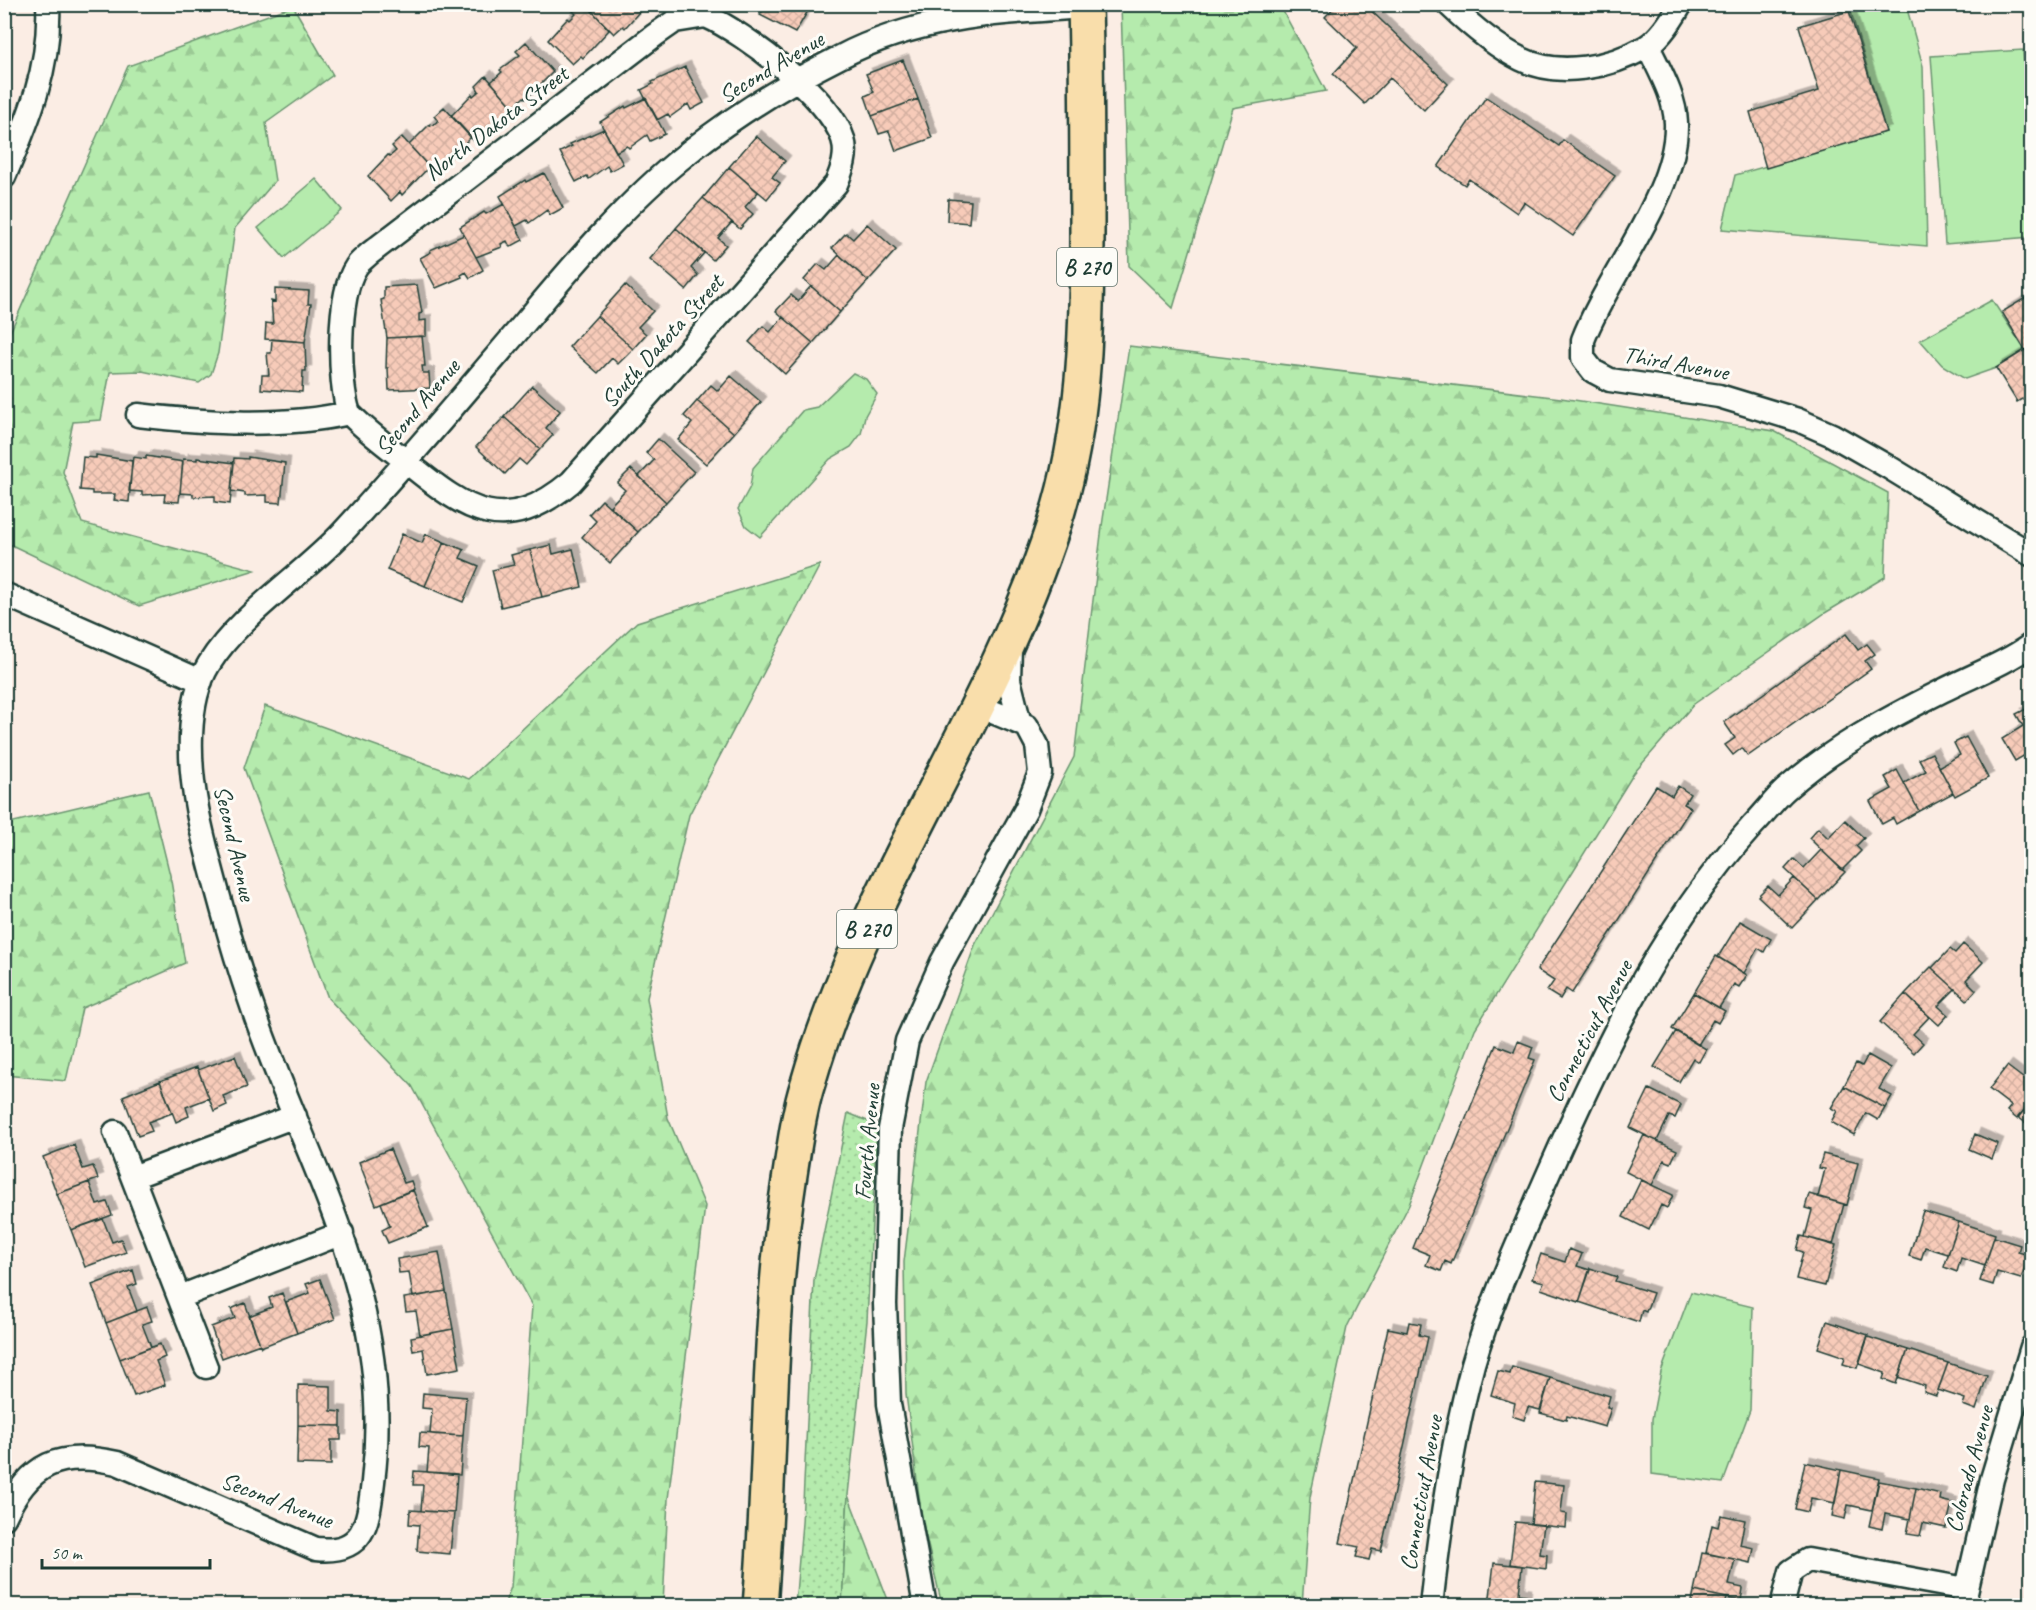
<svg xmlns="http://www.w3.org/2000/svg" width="2036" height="1610" font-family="Caveat,sans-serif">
  <defs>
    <pattern id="grass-dots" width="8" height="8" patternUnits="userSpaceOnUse" patternTransform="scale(1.5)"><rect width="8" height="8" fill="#b5ebad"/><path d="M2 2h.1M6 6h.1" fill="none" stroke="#9bca95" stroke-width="1.8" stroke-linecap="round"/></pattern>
    <pattern id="forest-firs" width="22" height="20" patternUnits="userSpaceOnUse" patternTransform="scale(1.5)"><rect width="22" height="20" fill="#b5ebad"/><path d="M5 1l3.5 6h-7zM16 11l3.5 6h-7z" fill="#9bca95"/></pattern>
    <pattern id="building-cross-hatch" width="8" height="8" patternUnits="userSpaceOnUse" patternTransform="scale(1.5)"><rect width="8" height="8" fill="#f7cbb9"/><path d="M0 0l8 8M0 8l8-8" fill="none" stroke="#d3afa0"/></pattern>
    <filter id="shadow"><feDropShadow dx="5.5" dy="-5.5" stdDeviation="0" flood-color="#0004"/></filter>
  </defs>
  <rect width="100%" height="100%" fill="#fbede4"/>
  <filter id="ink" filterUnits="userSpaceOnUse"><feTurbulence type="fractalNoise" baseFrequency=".0167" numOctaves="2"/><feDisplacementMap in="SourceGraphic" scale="12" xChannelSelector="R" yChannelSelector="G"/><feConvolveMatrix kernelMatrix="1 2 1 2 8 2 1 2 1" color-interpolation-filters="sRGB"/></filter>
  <g filter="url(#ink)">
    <path fill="url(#grass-dots)" stroke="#6a9470" stroke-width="1.5" d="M848,1113L877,1125L867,1321L848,1495L842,1605L795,1606L802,1523L814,1280Z"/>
    <path fill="url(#forest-firs)" stroke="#6a9470" stroke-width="1.5" d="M1121,5H1285L1284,13L1326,91L1233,108L1173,308L1129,266Z
      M293,6L333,75L266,123L275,181L235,228L218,353L211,374L199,383L142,371L110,372L101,420L73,422L63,472L82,523L255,570L139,606L5,542V344L128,66Z
      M1129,346L1561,398L1774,431L1888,493L1885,577L1825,613L1694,704L1634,773L1475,1029L1409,1205L1347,1327L1310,1497L1302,1605H942L922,1520L906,1394L904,1262L926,1082L975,945L1074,757L1102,526Z
      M820,565L689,815L647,998L668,1118L705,1206L668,1499L663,1605H504L511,1587L532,1306L412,1086L328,998L244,768L265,706L469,779L637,622Z
      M149,790L170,875L185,963L82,1008L66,1081L5,1075V824Z
      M848,1495L890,1605H842Z"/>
    <path fill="#b5ebad" stroke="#6a9470" stroke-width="1.5" d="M1849,5H1906L1923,66L1927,246L1722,229L1735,175L1886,132Z
      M2023,50L2031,169V237L1945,244L1931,56Z
      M316,179L342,210L284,258L258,228Z
      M1992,300L2025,350L1996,368L1965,379L1942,365L1920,340Z
      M853,373L866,379L877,394L865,416L861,434L851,447L830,459L760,537L746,526L738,509L750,487L753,468L803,410L817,407Z
      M1691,1292L1753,1307L1750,1410L1723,1483L1652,1474V1419L1661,1372Z"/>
    <path fill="url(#building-cross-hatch)" stroke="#1f3d34" stroke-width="1.5" filter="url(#shadow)" d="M578,4H586L609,30L583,58L581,56L572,64L548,40L568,18L570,20L576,14L572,10Z
      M596,4H646L625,28L623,26L614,34L590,9Z
      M753,4H812L795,33L760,15L762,12Z
      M1337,4H1364L1448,84L1424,110L1390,78L1365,104L1333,74L1357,48L1325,17Z
      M1849,11L1886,132L1766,168L1750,112L1819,91L1799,26Z
      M526,42L553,72L526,99L524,97L513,107L491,82L502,72L500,70L520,55L516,51Z
      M903,60L918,99L872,116L865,96L874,92L866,74Z
      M685,67L704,103L691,110L688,104L670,117L668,114L657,120L641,90L653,84L652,82Z
      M486,76L513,107L485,135L483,133L474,141L451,116L472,94L473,96L479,91L476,86Z
      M1486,97L1559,146L1563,140L1615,176L1573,236L1524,202L1517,213L1469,179L1465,185L1438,167Z
      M646,98L665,134L650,141L647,135L629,148L627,146L616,152L600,122L625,106L626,108Z
      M918,99L932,138L896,151L889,131L879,134L872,116Z
      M444,107L471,137L443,165L441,162L432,170L409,145L430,124L431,126L438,121L434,116Z
      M604,129L623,164L610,171L607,166L589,179L587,176L576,182L560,152L572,146L570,144Z
      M756,136L785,161L772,177L780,183L767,199L729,167Z
      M402,137L429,167L402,195L400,192L391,201L368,176L388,155L390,156L396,151L392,146Z
      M729,167L758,192L745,207L753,214L740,229L703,198Z
      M544,173L563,208L550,215L547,210L529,223L527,220L516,226L500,196L525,180L526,182Z
      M703,198L732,222L718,238L726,245L713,260L676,228Z
      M948,199L971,201L969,223L947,221Z
      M504,204L523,240L510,247L507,241L501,244L502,247L476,257L460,227L484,212L486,214Z
      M867,224L896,250L868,281L832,248L846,233L853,239Z
      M676,228L704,253L691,268L698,275L686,290L650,259Z
      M464,235L483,270L470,278L466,272L461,275L462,277L436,288L420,258L431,252L430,250Z
      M839,255L868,281L840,312L804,280L818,264L826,270Z
      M417,285L422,313L419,314V321L426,320V336L387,338L381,300L384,299V287Z
      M625,285L653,311L638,327L646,334L633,349L597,316Z
      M811,286L840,312L813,343L776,311L791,295L798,301Z
      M275,289L309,291L308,304H311L305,342L265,339L266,323L273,324L271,301L275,302Z
      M2032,294V393L2017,402L1996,368L2025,350L2002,312Z
      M597,316L633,349L618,364L612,358L598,373L569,347Z
      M783,317L813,343L785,374L749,342L763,326L770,332Z
      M422,336L425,366H422L423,373H429L430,388L389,390L388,368H386L387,338Z
      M272,339L305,342L306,371H303L302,392L261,389L262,375H269L267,353H271Z
      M731,376L761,402L734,433L697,401L711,385L718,391Z
      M532,386L560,411L546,428L553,435L540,449L504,417Z
      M697,401L734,433L706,464L678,440L692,423L684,416Z
      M504,417L540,449L526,465L519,459L505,474L476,447Z
      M658,439L694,472L666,502L639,476L654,460L646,453Z
      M96,455L132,461L129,502L114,500L115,494H92V491L80,490L83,457L96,458Z
      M146,456L183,462L179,502L164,501L165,494L142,495V492L129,491L133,457L146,459Z
      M248,457L285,463L281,503L267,502V495L245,496V493L231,491L234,458L248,459Z
      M197,458L234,463L230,504L215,502V496L193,497V494L180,493L183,459L197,460Z
      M631,469L666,502L638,532L610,506L625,490L617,483Z
      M602,500L638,532L610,563L582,537L596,521L589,514Z
      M402,534L422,543L426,534L444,542L425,586L387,570Z
      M444,542L464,550L460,558L479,566L463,602L425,586Z
      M551,545L553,554L573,549L582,587L542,597L530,550Z
      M530,550L542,597L501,607L492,570L514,565L511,555Z
      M1846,634L1858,650L1867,644L1875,654L1865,661L1871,669L1748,756L1742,748L1733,755L1725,745L1735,738L1724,722Z
      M2028,708L2032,714V759L2028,761L2025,755L2015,761L2002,739L2023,726L2016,714Z
      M1966,737L1988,778L1955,796L1939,767L1960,755L1954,743Z
      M1932,753L1953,793L1919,811L1904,783L1926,771L1919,759Z
      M1897,770L1919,811L1896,824L1893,818L1882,824L1870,801L1892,789L1885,777Z
      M1656,786L1672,796L1678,786L1690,794L1684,804L1691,808L1572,993L1566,989L1560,999L1547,991L1554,981L1537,970Z
      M1845,820L1864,838L1856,846L1861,851L1842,870L1809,838L1818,828L1828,838Z
      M1821,850L1845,872L1818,900L1785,869L1794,859L1804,868Z
      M1794,878L1818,900L1792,928L1758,896L1768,886L1778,895Z
      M1740,921L1771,939L1764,952L1758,948L1744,973L1718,957Z
      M1963,944L1983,962L1966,980L1976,990L1967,1000L1932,968L1950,949L1955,953Z
      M1716,956L1747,975L1739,987L1734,984L1719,1008L1694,993Z
      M1931,967L1955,989L1938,1006L1948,1015L1939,1025L1905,994Z
      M1694,993L1725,1011L1718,1023L1713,1020L1698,1045L1672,1029Z
      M1905,994L1929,1017L1913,1034L1923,1043L1914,1053L1880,1022Z
      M1676,1031L1706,1049L1699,1062L1693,1058L1679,1082L1654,1067Z
      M1518,1041L1533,1047L1529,1058L1535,1060L1451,1264L1445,1261L1441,1271L1426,1265L1430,1255L1413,1248L1496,1045L1514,1052Z
      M1868,1055L1891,1068L1879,1089L1892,1096L1885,1108L1844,1086L1856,1063L1862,1066Z
      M235,1056L247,1087L223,1096L227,1105L214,1111L198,1070Z
      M2007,1066L2032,1085V1101L2017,1119L2007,1111L2011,1106L1989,1089Z
      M197,1067L209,1098L186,1107L189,1116L176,1122L160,1081Z
      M160,1081L172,1113L148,1122L152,1131L138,1136L123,1096Z
      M1844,1086L1885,1108L1878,1120L1866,1113L1854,1135L1831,1122L1837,1111L1831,1108Z
      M1649,1089L1681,1105L1675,1118L1669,1116L1657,1141L1630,1128Z
      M2032,1101V1128L2018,1117Z
      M1975,1134L1998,1144L1992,1159L1969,1149Z
      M1644,1135L1677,1150L1671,1163L1664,1160L1652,1185L1626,1172Z
      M74,1145L83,1169L93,1166L98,1179L57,1194L43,1157Z
      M390,1149L404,1183L411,1181L414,1189L376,1205L359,1162Z
      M1823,1154L1858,1163L1847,1205L1818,1197L1825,1169L1819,1168Z
      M1641,1180L1673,1195L1667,1208L1661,1205L1649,1230L1623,1217Z
      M89,1182L97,1205L107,1202L112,1215L71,1230L57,1194Z
      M413,1190L428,1227L388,1243L382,1230L390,1226L381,1203Z
      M1809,1194L1844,1204L1833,1245L1805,1237L1812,1210L1805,1208Z
      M1923,1211L1959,1222L1948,1254L1925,1247L1921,1260L1909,1256Z
      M103,1219L112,1242L121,1239L126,1252L85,1267L71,1230Z
      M1959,1222L1995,1234L1985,1266L1961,1258L1957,1272L1944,1267Z
      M1801,1236L1836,1245L1825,1286L1796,1279L1803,1252L1797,1250Z
      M1994,1237L2020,1245L2018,1252L2029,1255L2021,1279L1997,1272L1993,1285L1980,1281Z
      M1569,1249L1582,1254L1577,1266L1590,1270L1579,1302L1541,1289L1544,1282L1532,1279L1541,1254L1565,1262Z
      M439,1252L446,1291L413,1297L409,1272L399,1273L397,1259Z
      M1590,1268L1617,1277L1615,1281L1653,1293L1646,1312L1642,1310L1639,1322L1579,1302Z
      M133,1270L137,1284L128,1287L137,1311L106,1323L92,1285Z
      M320,1279L335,1319L297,1333L286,1302L310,1293L306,1284Z
      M446,1291L453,1329L420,1335L416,1311L406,1312L404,1298Z
      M282,1293L297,1333L261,1347L249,1316L272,1307L269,1298Z
      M245,1303L260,1344L222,1358L211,1327L235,1318L231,1309Z
      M147,1307L152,1321L142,1324L151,1347L120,1359L106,1323Z
      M1827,1321L1868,1335L1857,1368L1843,1364L1845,1357L1818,1348Z
      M1409,1322L1421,1324L1419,1335L1428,1337L1381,1551L1372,1549L1369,1560L1356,1557L1359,1547L1340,1543L1388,1328L1407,1332Z
      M453,1329L460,1368L427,1374L423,1349L413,1351L411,1337Z
      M1868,1337L1908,1350L1896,1384L1883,1379L1885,1373L1859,1364Z
      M160,1344L165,1357L156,1361L165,1385L134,1396L120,1359Z
      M1908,1350L1948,1363L1936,1396L1924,1392L1925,1386L1898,1377Z
      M1948,1363L1987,1376L1976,1410L1963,1405L1965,1399L1938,1390Z
      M1512,1367L1550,1378L1540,1410L1528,1407L1524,1420L1512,1416L1515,1403L1491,1395L1498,1371L1510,1374Z
      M1550,1378L1610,1396L1607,1407L1611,1408L1605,1427L1567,1416L1566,1420L1540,1413Z
      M298,1385L331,1386V1411L341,1412V1426L298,1425Z
      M423,1393L466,1397L463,1436L430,1434L432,1409L422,1408Z
      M298,1425L341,1426V1440H331V1465L297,1464Z
      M420,1433L463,1436L460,1475L427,1472L429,1448L419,1447Z
      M1805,1462L1841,1470L1835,1503L1811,1498L1808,1512L1795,1509Z
      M1841,1470L1879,1478L1872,1510L1848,1505L1845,1519L1832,1516Z
      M414,1471L457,1474L454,1513L421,1511L423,1485H413Z
      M1879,1481L1916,1488L1910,1519L1885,1514L1882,1529L1869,1526Z
      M1535,1482L1564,1485L1561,1513L1567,1514L1566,1528L1531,1524Z
      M1916,1488L1941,1494L1940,1500L1952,1503L1946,1528L1923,1523L1920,1536L1907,1534Z
      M410,1510L454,1513L450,1554L417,1551L419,1525L409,1524Z
      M1721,1515L1745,1520L1740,1545L1754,1548L1751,1563L1706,1553L1712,1525L1718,1527Z
      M1515,1522L1544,1525L1540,1554L1547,1555L1546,1569L1510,1564Z
      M1702,1553L1735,1559L1729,1585L1743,1588L1741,1601L1694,1591Z
      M1494,1563L1522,1566L1519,1594L1526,1595L1525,1606L1489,1605Z
      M1694,1591L1727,1598L1725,1606H1691Z"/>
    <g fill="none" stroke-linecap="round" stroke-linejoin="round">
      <g stroke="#1f3d34" stroke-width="27">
        <path id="minor" d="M1448,4C1470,25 1494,46 1521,59C1559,78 1611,67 1646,47C1660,39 1673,18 1681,4
          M706,16C745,33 830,98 843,139C848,155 842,170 836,184L571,482C505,537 468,512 409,464C389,447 367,432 349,413C338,382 337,295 356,267C359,262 365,258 369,254L655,35L675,21Z
          M1648,46C1659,70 1675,96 1676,123C1678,192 1608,274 1583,340V358L1593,371L1610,380L1719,396L1798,420L1832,435L1890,468L2032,555
          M4,177C28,121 51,67 48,4
          M138,415C206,423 283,428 349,413
          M4,594L201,681
          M1010,648L1009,680L1019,720
          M115,1132L206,1367
          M133,1177L295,1116
          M180,1297L342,1233
          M4,1518C29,1463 59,1450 117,1463L316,1549C365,1554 368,1523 373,1482C396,1296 306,1168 250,1000C237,964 227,927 217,890C203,838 189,789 191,735C192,711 196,685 209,664C240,614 302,576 343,532C405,465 463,395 522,326C573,265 627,201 689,152C735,115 788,83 840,57C919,16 999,13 1085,7
          M925,1606L889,1404L885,1304L890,1129L907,1041L942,962L1026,809L1040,773L1037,745L1027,726L976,705
          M1431,1606C1440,1525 1452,1442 1473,1364C1489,1308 1513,1255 1536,1202C1593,1071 1656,932 1753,825C1764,814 1774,800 1785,790C1832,748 1886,719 1942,691C1971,676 2005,664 2032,644
          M1782,1606L1791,1571L1808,1560L1966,1589
          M1963,1606L1992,1479L2032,1347"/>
      </g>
      <g stroke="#1f3d34" stroke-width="38">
        <path id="primary" d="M760,1606C772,1464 767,1322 789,1181C794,1149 798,1114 808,1083C864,887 990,720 1053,527C1085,429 1087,331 1087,230C1087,155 1087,80 1085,4"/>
      </g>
      <use href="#minor" stroke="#fdfcf7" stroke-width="22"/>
      <use href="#primary" stroke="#f9deab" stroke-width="33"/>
    </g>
  </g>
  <g text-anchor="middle" stroke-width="6" stroke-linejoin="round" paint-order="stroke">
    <g fill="#fdfcf7" stroke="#62766e" stroke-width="1.5">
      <rect x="1057" y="248" width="60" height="38" rx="4.5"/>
      <rect x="837" y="910" width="60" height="38" rx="4.5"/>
    </g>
    <g font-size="22" font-weight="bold" fill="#1f3d34">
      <text x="1087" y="275">B 270</text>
      <text x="867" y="937">B 270</text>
    </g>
    <g font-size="24" fill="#1f3d34" stroke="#fdfcf7">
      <text transform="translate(771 67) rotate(-31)" y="8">Second Avenue</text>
      <text transform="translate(496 123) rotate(-37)" y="8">North Dakota Street</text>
      <text transform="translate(662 341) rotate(-48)" y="8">South Dakota Street</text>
      <text transform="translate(1676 363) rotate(10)" y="8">Third Avenue</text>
      <text transform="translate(417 407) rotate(-50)" y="8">Second Avenue</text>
      <text transform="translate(235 843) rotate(77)" y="8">Second Avenue</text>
      <text transform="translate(1589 1031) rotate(-62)" y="8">Connecticut Avenue</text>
      <text transform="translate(867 1142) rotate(-85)" y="8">Fourth Avenue</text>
      <text transform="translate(1969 1469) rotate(-75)" y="8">Colorado Avenue</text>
      <text transform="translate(1421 1493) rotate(-80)" y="8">Connecticut Avenue</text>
      <text transform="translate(277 1500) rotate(21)" y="8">Second Avenue</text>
    </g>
  </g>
  <rect width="2036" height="1610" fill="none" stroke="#fdfcf7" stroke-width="24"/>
  <rect x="12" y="12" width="2012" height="1586" fill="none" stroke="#1f3d34" stroke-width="2" filter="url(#ink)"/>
  <path d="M42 1559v9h168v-9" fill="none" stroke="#1f3d34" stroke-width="3"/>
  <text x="51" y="1559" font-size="18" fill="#1f3d34" stroke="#fdfcf7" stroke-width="4.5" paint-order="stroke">50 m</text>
</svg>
